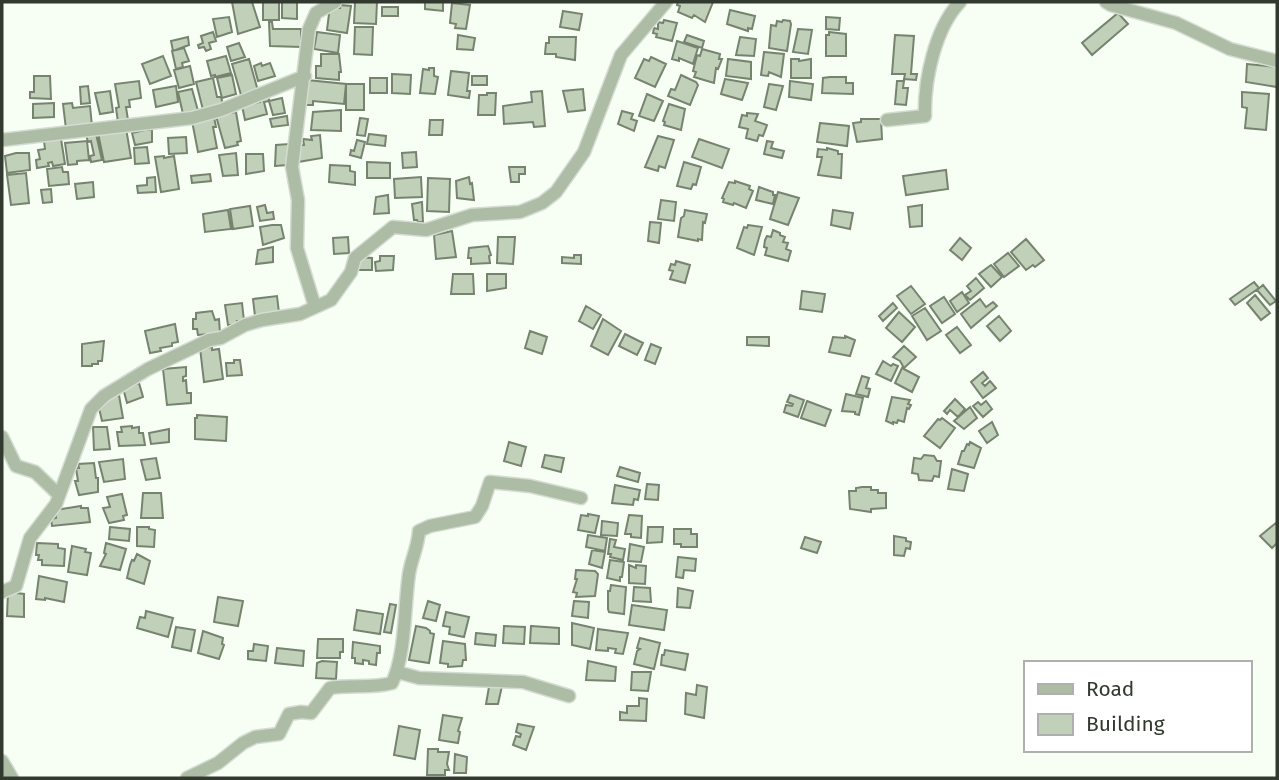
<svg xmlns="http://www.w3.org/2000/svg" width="1279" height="780" font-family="'Fira Sans',sans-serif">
  <rect width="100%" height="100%" fill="#f7fef4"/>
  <path fill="#c1d1b9" stroke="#76846f" stroke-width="2" d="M232,2H252L260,27L238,34Z
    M263,2H279V20H263Z
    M282,2H297V19L282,18Z
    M355,2H377L376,24L354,23Z
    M425,2H443V11L425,9Z
    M678,2H713L705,22L694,15L692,18L678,12L680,6L677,5Z
    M452,3L470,5L466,29L455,28L456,24L450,23Z
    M340,5L351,6L347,33L327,30L330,6L340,8Z
    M382,7H398V16H382Z
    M730,10L755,16L752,29L748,28V31L727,24Z
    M563,11L582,14L579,30L560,27Z
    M1118,13L1128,24L1092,55L1082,43Z
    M229,17L232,32L217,37L213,19Z
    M826,17L840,18L839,30L826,29Z
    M664,20L677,23L672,41L656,37L657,34L653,33L654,28L658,29V22L663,23Z
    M783,20L790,21L791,24L787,51L769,48L771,25L776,26L777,21L782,22Z
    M269,22H272L273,29H301V47L270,46Z
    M355,27H373L372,55L354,54Z
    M798,29L812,30L808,54L793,52Z
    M213,32L216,41L209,43L211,49L206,51L204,47L199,48L198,45L203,43L201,36Z
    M317,32L340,35L338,53L314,49Z
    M829,32L846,34V56H826V35H829Z
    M458,35L475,38L473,50L457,49Z
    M687,35L704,41L702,48L684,42Z
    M895,35L914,36L911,74H917L916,80L904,79L905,74H892Z
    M188,37L189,45L173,51L171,41Z
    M549,37H576L575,60L556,57V54H545L546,43H549Z
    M740,37L756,39L754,56L736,55Z
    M677,41L698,48L693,64L679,58V61L672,59Z
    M239,43L245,57L231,61L227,47Z
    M184,48L189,61L182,63L183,67L176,69L172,51Z
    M702,49L720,54L719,59H722L718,69L716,68L714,83L694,77L696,72L693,71L697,55L700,56Z
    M764,52L784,54L781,77L769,72L768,76L761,75Z
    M321,54H339L341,72H339V80L316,78V66H321Z
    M163,56L171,76L150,84L142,64Z
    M226,56L231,73L215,77V75L211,76L207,61Z
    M651,57L666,64L655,87L635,78L644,59L649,61Z
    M249,59L258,91L241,95L232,64Z
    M728,59L751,62V79L726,76Z
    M791,59H799V61L811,59V78H791Z
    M261,63L262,66L270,63L275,76L258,81L254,66Z
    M1247,64L1277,67V87L1246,82Z
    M190,66L194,84L179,88L174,70Z
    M429,68H434V76L438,77L435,94L420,93L423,69L429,70Z
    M451,71L469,73L467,91H470L469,98L448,95Z
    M392,74L411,75L410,94L392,93Z
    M232,75L236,94L222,98L217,78Z
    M681,75L696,82L698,85L690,105L668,96L671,89L675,90Z
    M34,76H50L51,99L30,98V92H34Z
    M472,76H487V85H472Z
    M830,77H846V83H853V94L822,93L823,78Z
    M213,78L217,97H221L224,108L204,114L196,82Z
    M370,78H387V93H370Z
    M725,79L748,83L742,100L721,94Z
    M307,80L346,84L344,104L313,101V105H305Z
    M139,81L141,98L129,100L130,107H126L128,120L118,122L116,108L119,107L115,84Z
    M790,81L813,84L811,100L789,97Z
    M897,81H904L903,88H908L906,105L895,104Z
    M346,84H364V110H346Z
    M769,84L783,86L776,110L764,107Z
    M88,86L90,103L81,104L80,87Z
    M176,86L178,102L156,107L153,90Z
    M192,89L198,111L183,114L178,92Z
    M583,89L585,110L568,112L563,91Z
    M110,91L113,112L100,114L95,93Z
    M542,91L545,126L534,127L533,122L504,124L503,106L532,102L531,92Z
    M1242,92L1269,94L1266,130L1245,128L1247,108L1242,107Z
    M487,93H496L495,115H478L479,95H487Z
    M647,94L663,101L654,121L639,116Z
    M268,95L269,101L264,102L267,114L245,120L242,106L260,102L258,97Z
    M282,98L285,113L273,115L269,101Z
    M54,103V117L33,118V104Z
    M72,103L73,108L90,106L92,126L66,129L63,104Z
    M669,104L685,109L681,130L664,125L665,122L663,121Z
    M341,110V131L311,130L313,112Z
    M622,111L633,114L631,119L637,121L634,131L618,124Z
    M236,112L241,141L237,142L238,145L225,148L216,116Z
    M747,113L758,114L755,121L767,125L763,136L759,135L757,141L746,138L748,129L739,127L742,115L747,116Z
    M287,116L288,125L272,127L270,119Z
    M214,117L216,127H213L217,148L198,152L192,121Z
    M360,118L368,119L365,136L357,135Z
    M861,119H881L882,139L857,142L853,123L861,122Z
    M430,120H443L442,135H429Z
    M820,123L849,126L847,146L817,142Z
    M126,128L131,158L104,162L98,133Z
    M145,130H152V142L135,145L132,133Z
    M96,134L102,160L91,162L90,156L94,155L91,141L88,142L86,135Z
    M369,134L386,136L385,146L367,144Z
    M320,135L322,158L298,162L297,146L304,145L303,139L312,140L311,136Z
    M658,136L674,140L665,168L659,166L658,171L645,167Z
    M186,137L187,153L169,154L168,138Z
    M61,139L65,164L53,166L52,162L48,163L49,166L37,168L36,160L40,159L38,150L45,149L44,141Z
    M699,139L729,149L722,168L692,157Z
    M357,140L365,142L361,158L350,155L351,150L354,151Z
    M87,141L89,160L77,161V164L68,165L65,143Z
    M767,141L773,142L771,148L784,151L782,158L764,154Z
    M289,144L288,165L275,166L276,145Z
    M147,147L149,163L135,164L134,148Z
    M827,148L838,151V154H842L841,178L818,175L822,157H817L818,149L827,150Z
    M416,152L417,167L403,168L402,153Z
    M16,153H29L30,170L7,173L5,156Z
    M236,153L238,175L223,176L219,155Z
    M246,154H263L264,171L246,174Z
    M164,156V158L174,156L179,189L161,192L155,157Z
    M367,162L390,163V178H367Z
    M684,162L701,167L696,185L693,184L691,189L677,186Z
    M330,165L350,166V171L355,172V185L329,182Z
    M62,167L63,172H68L69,184L49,186L47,169Z
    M509,167H525V174H519V182H511Z
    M946,170L948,189L906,195L903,176Z
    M26,173L29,203L11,205L7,175Z
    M210,174L211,181L192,183L191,176Z
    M155,177L156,192L138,193L137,186L147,185V178Z
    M421,177L422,197L395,198L394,179Z
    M469,177L470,184L472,183L474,200L457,198L456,181Z
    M428,178L450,179L449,212L427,211Z
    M735,181L750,186L749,189L753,191L746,208L734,203L733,205L723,202L724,199L722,198L729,182L735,183Z
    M93,182L94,197L77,199L75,184Z
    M759,187L773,192V195H775L773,204L756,200Z
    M51,189L52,202L43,203L41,190Z
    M778,192L799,198L788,225L770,219Z
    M388,195L389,213L374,214L376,197Z
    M661,200L676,202L674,221L658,219Z
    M422,202L423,222H418L417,220H414L412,204Z
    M265,205L267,213L273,212L274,219L260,221L257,207Z
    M922,205V226L910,227L908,207Z
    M250,206L253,226L233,229L230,209Z
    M228,210L231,229L205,232L203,214Z
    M685,210L707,214L705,223L703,222L702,240L698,239V241L678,237L681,218L684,216Z
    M833,210L853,213L850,229L831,225Z
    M650,222L661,223L659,243L648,241Z
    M272,225H281L284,238L263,245L260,227Z
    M748,225L762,227L754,255L737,248L744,227L747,228Z
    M773,230L780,233V235L785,237L783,242L788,243L786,249L791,251L788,261L765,255L767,248L764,247L765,240L767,236L771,237Z
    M452,231L456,257L436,259L434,235Z
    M348,237L349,253L334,254L333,238Z
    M498,237H515L513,264L497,263Z
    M960,238L971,248L962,260L950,250Z
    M1026,239L1044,260L1035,267L1033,265L1026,270L1011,252Z
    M488,246L491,255L489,256L490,263L471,264V258H468L469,248Z
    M273,247V262L256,264L258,250Z
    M1008,253L1019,266L1004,277L994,264Z
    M574,255H581V264L562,263V257L574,258Z
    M380,256H394L393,270L376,271L375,262L380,261Z
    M357,257L372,258V270H357Z
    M676,261L690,265L685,283L670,279L673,271L669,270L671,264L675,265Z
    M991,265L1002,277L991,287L979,274Z
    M453,274H473L474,294H451Z
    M487,274H506V288L487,291Z
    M976,278L984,288L970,300L965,295L971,291L967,286Z
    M1254,282L1259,288L1235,305L1230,299Z
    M1263,285L1276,301L1270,305L1257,290Z
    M911,286L925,304L911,314L897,296Z
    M802,291L825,294L822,312L800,309Z
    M962,292L969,303L957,312L950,301Z
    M1255,295L1270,313L1261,320L1247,303Z
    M277,296L279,313L255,316L253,299Z
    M944,297L955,314L942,323L930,306Z
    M980,299L986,307L993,302L997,306L971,328L961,314Z
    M242,303L244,321H237L238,325H228L225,305Z
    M893,303L897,308L883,321L879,316Z
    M586,306L601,315L593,329L579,321Z
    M925,308L941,331L927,340L912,316Z
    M212,311L215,320L219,319L220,333L198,335L197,329H193V319H196V313Z
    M899,312L915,327L902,342L886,328Z
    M999,316L1011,331L1000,341L987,326Z
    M603,319L621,331L608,355L591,346Z
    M175,324L178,342L172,343V346L160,348L161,351L150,353L145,331Z
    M957,327L971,345L960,353L946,335Z
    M530,331L547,337L542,354L525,348Z
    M625,334L643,343L637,355L619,346Z
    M845,336L855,340L850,356L829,352L833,337L845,338Z
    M747,337H769V346L747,345Z
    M104,341L102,361H98V364H92V366H82V344Z
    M651,344L661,348L655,364L645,360Z
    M904,346L916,357L904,368L900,361L893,357Z
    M212,347V350L219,349L223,379L204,382L200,348Z
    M234,360H240L242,375L227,376L226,363H234Z
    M883,361L891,366L893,364L898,366L891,381L876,374Z
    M186,367V376L183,377V381L186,380L187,393H191V403L167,405L163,369Z
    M902,368L919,377L912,392L895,383Z
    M983,372L988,378L982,383L985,386L990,381L996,388L983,398L971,382Z
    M862,376L869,378L866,388L870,389L868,397L856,394Z
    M139,383L143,397L127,403L123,388Z
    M846,394L863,398L859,415L855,414V412L842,411Z
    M119,395L123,418L102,421L98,404L102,399Z
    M790,395L804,400L798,417L784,412L786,405L792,406L793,404L787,402Z
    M892,397L910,400L908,404L911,405L909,409L907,408L904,422L898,420L897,423L893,422V424L886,421Z
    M955,399L965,409L958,417L950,410L947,414L944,411Z
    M807,401L831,410L825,426L801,418Z
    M986,401L992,409L983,417L973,406L978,402L981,405Z
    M970,407L977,418L964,429L954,421Z
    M197,415L227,417L226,441L195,439V418H197Z
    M942,418L955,428L940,448L924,436L938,419L940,420Z
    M992,422L998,435L987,443L979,431Z
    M132,426V428L139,427V433H143L145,445L119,446L117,432H122L121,427Z
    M93,427H107L110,449L94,450Z
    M169,429V442L151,444L149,433Z
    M509,442L526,447L521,466L504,461Z
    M970,442L981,448L974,468L958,464L962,451H964L967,444L969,445Z
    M545,455L564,458L561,472L542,467Z
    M924,455L934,456L937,461H941L939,477L934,476L932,481L919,480L918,474L912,473L914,458L921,459Z
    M156,458L160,478L146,480L141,460Z
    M123,459L125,479L104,482L99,462Z
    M94,463L96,478H98V492L79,495L75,481H78L76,468H79L78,464Z
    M620,467L640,473L638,482L617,476Z
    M952,469L968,474L964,491L948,489Z
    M647,484L659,485L658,500L645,499Z
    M615,485L640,490L638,500L634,499L633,505L612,503Z
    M862,487H871V490H878V493H886V508L871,509V512L850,509L849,491H856V488Z
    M143,493H161L163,518H141Z
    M122,494L127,515L123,516L124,520L109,523L103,508L110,507L107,497Z
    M81,506V508H88L90,522L52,526L51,519L56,518L55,510Z
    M588,514L599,516L595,533L578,530L581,515L588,516Z
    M629,515L642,516L641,538L631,537V534H625Z
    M602,521L618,523L617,536L601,535Z
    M1277,522V543L1272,548L1260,536Z
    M110,527L130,529L129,541L109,539Z
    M137,527H149V529L155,530L154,547L137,546Z
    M648,527H663L662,542L647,543Z
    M674,529H691V534H697V547H681V544H674Z
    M588,535L607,538L605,551L586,547Z
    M894,536L906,538V541L911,542L910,549L906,548L904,556L894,555Z
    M805,537L821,542L817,553L801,548Z
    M610,539L616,540L614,547L625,549L623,560L610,557L611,554H608Z
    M37,543L58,544V548L65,549L64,566L42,565V560H38L39,555H36Z
    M106,543L126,549L120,570L100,566L106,554L104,553Z
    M630,544L644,547L641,562L628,561Z
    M72,546L86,549L85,552L91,553L87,575L68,572Z
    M592,550L605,552L602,568L589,564Z
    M137,554L150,561L144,584L127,578L130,565L132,560L134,561Z
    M678,557L696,559L695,571L684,570L683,578L676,577Z
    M610,560L624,562L622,577H620V581L607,578Z
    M629,565L636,568V565L646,566L645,584L629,583Z
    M576,570L595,571L598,574L595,596L576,597L577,593L573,592L577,579H575Z
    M39,576L67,582L64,602L45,598V600L36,599Z
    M611,585L626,587L624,614L609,612L608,609V591H610Z
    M634,587L650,588L651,602L633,601Z
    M678,588L693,591L690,608L677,607Z
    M8,592L24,594V617L7,616Z
    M218,597L243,601L238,626L214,622Z
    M428,601L440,605L436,621L423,618Z
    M574,601L589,602L588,618L572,616Z
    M390,604L396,605L391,633L384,632Z
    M632,605L667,610L664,630L629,625Z
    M357,610L383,614L380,634L354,630Z
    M146,611L173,618L168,637L137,628L140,617L145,618Z
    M446,612L469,617L464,637L449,634L450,627L443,626Z
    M572,623L594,628L590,649L572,645Z
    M416,626L426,628L430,631V633L434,634L429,663L409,660Z
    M504,626L525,627L524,644L503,643Z
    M531,626L559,628V644L530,643Z
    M176,627L195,630L191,651L172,647Z
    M598,629L628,633L623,654L615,653L616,649L608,648V651L596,650Z
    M203,631L223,638L222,644L224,645L219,659L198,653Z
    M476,633L496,635L495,646L475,644Z
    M640,638L660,643L654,669L634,664L637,651L640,649L637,648Z
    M318,639H343V652H340V658H317Z
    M443,641L465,644L466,660H463L462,666L448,667V664L440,663Z
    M353,642L380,646V653H377L376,665L369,664V661L363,660V664L355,663V658H352Z
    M254,644L268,646L266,661L248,659V651H253Z
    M277,648L304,651L303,666L275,663Z
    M665,650L688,654L685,670L661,665L662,655H664Z
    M322,661L337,662L336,679L316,678L317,663Z
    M588,661L616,667L615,681L586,680Z
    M632,672H651L648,691L631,690Z
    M697,685L707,687L704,718L685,714L686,693L696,695Z
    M502,686L498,704H486L489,687Z
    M639,698L647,699L646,721L620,720V712L627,713V706H639Z
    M443,715L462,718L458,731L460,732L458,743L439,740Z
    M518,724L534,727L526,750L513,745L516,736L520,737L521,734L516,732Z
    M399,726L420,730L415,759L394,755Z
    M428,749H438V752H449L447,764L449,770H445V775H427Z
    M455,754L467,757L466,773H454Z"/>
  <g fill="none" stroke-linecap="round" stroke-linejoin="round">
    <g stroke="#d4dbd1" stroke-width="15">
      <path id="street" d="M1106,2L1111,5L1176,23L1230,49L1277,61
        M887,120L925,116C924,80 935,28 960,2
        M2,140L192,118L221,110L305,76
        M315,307L297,248L298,200L292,167L309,29L316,13L335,2
        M2,437L16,466L35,472L59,495
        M2,592L16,586L30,538L56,504L91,409L104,396L148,369L209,340L221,338L245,325L262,320L300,314L331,300L351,272L355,258L393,227L426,230L472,215L520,212L542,203L556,192L584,152L621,55L666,2
        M397,672L419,678L523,682L569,696
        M2,761L12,778
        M187,778L218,763L243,743L255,737L279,734L289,714L301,712L311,713L330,688C351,684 371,689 392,683C406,654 404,607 409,574C411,560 418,547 419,531L430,526L475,517L482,506L490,482L530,486L581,498"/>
    </g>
    <use href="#street" stroke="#adbda5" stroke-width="12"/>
  </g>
  <rect width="1279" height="780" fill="none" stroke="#32392f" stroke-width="7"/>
  <rect x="1024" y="661" width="228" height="91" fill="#ffffff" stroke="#adb0ac" stroke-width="2"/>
  <rect x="1038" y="684" width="35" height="10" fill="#adbda5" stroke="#adb0ac" stroke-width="2"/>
  <text x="1086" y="696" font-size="21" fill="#32392f">Road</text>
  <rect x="1038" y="714" width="35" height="21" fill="#c1d1b9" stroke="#adb0ac" stroke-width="2"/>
  <text x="1086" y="731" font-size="21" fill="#32392f">Building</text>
</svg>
